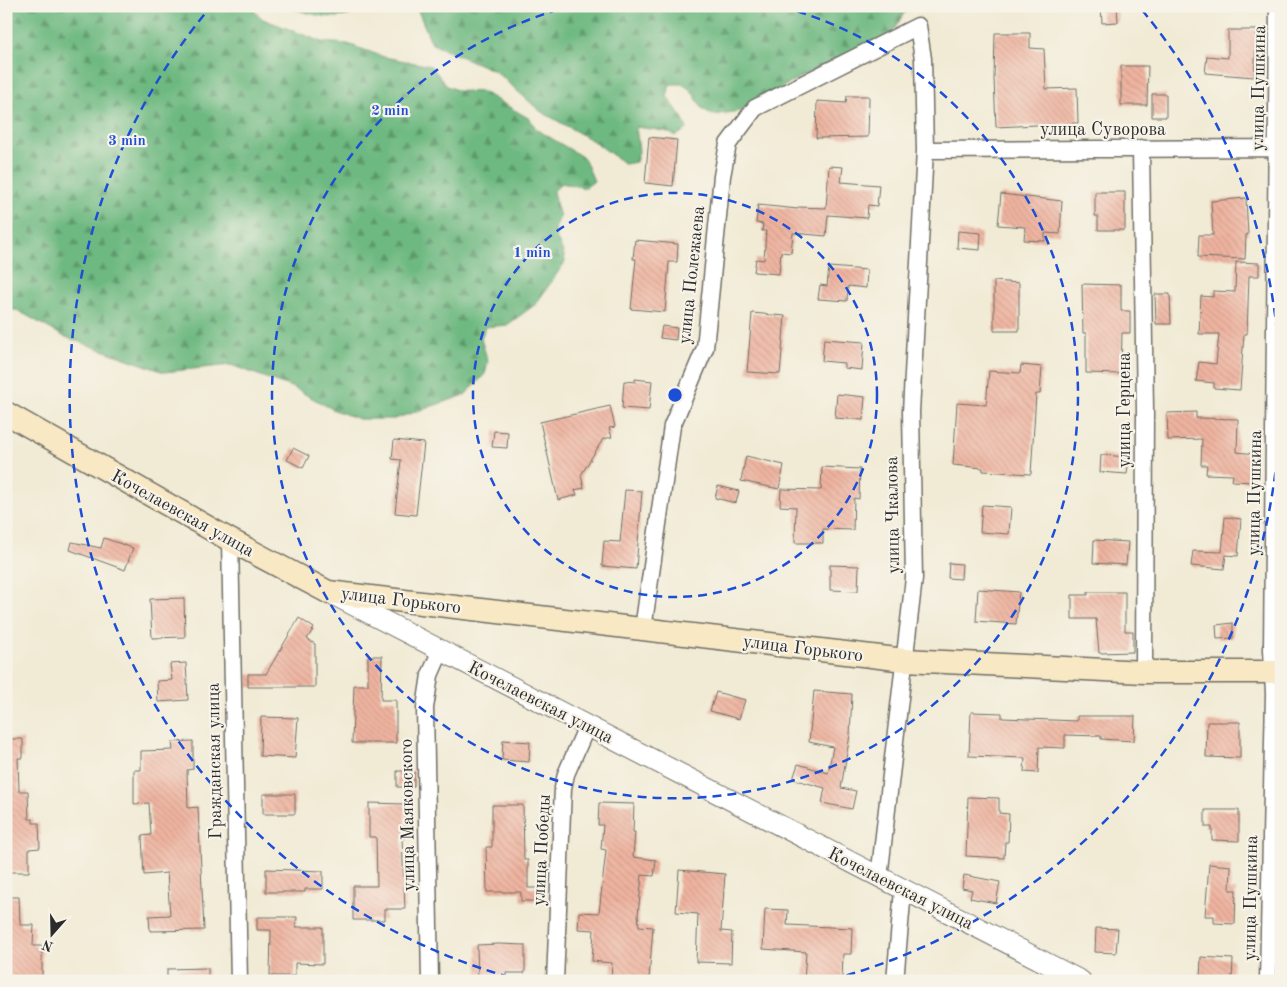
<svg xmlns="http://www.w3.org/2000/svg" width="1287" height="987" font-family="'Old Standard TT',serif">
  <defs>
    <pattern id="forest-firs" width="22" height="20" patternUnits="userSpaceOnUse" patternTransform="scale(1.25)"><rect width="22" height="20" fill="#6eb981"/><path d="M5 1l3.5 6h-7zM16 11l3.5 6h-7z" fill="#5b976a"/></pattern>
    <pattern id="building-back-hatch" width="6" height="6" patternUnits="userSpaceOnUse" patternTransform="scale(1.25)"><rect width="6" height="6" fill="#efb4a0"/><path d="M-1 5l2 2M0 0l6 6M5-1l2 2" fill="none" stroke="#cd9b8a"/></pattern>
  </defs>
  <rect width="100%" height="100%" fill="#f7f3e8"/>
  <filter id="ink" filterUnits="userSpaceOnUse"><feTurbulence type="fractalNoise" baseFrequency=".02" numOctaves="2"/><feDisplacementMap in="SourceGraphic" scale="10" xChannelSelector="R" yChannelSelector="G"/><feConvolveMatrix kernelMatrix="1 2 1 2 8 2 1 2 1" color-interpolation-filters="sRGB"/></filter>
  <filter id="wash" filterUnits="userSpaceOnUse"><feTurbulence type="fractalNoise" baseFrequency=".0096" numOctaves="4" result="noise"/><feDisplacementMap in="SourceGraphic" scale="20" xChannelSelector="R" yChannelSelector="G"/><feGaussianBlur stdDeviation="1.12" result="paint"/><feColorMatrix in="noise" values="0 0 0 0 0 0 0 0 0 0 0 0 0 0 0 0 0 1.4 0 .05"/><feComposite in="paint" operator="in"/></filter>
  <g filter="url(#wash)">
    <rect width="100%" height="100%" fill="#f1ebd5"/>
    <path fill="url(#forest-firs)" stroke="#4c7256" d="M6,6H259L254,11L263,19L322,42L348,44L384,57L431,66L447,86L459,91L483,92L530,119L536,129L584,158L594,181L585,188L561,183L553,192L560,217C548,239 563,241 565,262L536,304L507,325L485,327L481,339L488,362L485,374L465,395L394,419H359L334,410L294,388L231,365L164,372L63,336L17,310H6Z
      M284,6H366C342,26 312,14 284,6Z
      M416,6H916L904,13L892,33L802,76L740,111L713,115L703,109L691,90L682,84H670L667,97L682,117L687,129L676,136L665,131L636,127L639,151L636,162L625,164L595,142L540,111L495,71L432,44Z"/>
    <g id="blocks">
      <path fill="url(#building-back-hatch)" d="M1101,6H1117L1118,22L1102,23Z
        M1228,30H1257L1254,77L1205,73L1207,56L1228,58Z
        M995,33H1030V48L1044,49L1046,89L1077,88L1078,123L996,127L994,79Z
        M1121,66H1148L1147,105H1121Z
        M1152,94H1166V117H1152Z
        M847,96H869L868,137L816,138L817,101L846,103Z
        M649,137L677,140L673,186L645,183Z
        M829,166L843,167L841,182L879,185L877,206L868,205L867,218L828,215L826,236L793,233L791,253L781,252L779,274L754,272L756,259L764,260L766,231H762L763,224L756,223L758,205L798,209V207L826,208Z
        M1095,192H1125V230H1098V216H1095Z
        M1001,194L1062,201L1060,234L1045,233V241L1024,240L1025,227L998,225Z
        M1246,198L1248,235H1246L1245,259L1198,257L1199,235H1213L1211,201Z
        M958,231L981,233L980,250L957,248Z
        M635,240L678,244L677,262H669L665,312L631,309L636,259H633Z
        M1236,262L1259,263V276H1249L1247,334H1244L1240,390L1214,388V383L1196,381L1199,362L1216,364L1219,334H1199L1201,296L1213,297V291L1235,292Z
        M829,267L867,270L866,288L848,286L847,301L818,299L820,285L827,286Z
        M994,281L1019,283V331H994Z
        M1082,284L1121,285V311H1130V333H1122L1121,374L1086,373V333H1083Z
        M1155,294H1170L1171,324H1156Z
        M752,313L785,316L780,374L747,372Z
        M662,326L677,328L676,340L660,338Z
        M824,339L864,342L862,370L844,368V363L822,361Z
        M1021,365L1042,367L1040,394H1036L1031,474L983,471V468L953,465L957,403L986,405L989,371L1020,373Z
        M635,379L652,381L649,410L622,408L624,381L635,382Z
        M837,394L865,397L863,420L835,418Z
        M610,406L615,427L609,428L612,437L603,439L581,475L584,488L575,490L577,495L558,500L540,422Z
        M1196,412V418L1238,419L1237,452L1256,454L1254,482L1232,481L1233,475L1206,474L1207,465H1201L1202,439L1168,440L1167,413Z
        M494,431L508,432L507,448L492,447Z
        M394,440L424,443L416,515L395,513L401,460L392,459Z
        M293,448L309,456L303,468L287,460Z
        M1101,455L1129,457L1127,474L1100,472Z
        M746,456L784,465L779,489L741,481Z
        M822,467L860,469L859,499L854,498L853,530L823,529V543H795L796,507L780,506L781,489L821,490Z
        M718,486L739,491L736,503L715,498Z
        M625,490L642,491L636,569L602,566L604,541L620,542Z
        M982,505L1011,507L1009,534L980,532Z
        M1225,517L1241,519L1238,556L1226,555L1224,569L1191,566L1193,551L1222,552Z
        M104,538L133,548L125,570L70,550L72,542L101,548Z
        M1094,540L1128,542L1126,565L1093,563Z
        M949,563L962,564L961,579L948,578Z
        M830,565L859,566L858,591L830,590Z
        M978,589L1019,592L1016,624L976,621Z
        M1088,592H1125V631H1133V652L1099,653L1096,619H1072V595H1088Z
        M184,598L185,637L152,638L150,599Z
        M299,618L314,628L307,639L315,644V687H248V674H266Z
        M1233,623V638L1217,639L1216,625Z
        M368,656H382L381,700H396V743H352L354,685H368Z
        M186,663L188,700L158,702L157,681L172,680L170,664Z
        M814,691L852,694L850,735L841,788L856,791L852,809L822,803L825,788L793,779L798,764L828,773L833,747L809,742Z
        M716,692L745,700L739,719L710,711Z
        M971,712L1002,713V718L1077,721V716H1135L1134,741L1101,739V736L1065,735V748L1039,747L1038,773L1024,772L1025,758L969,756Z
        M261,717L298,718L295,758L260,756Z
        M1207,722H1240V758L1206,757Z
        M6,739H23V758H18L19,791H28L29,819H33V823H39L40,848L29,849V872H6Z
        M503,740L530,742L529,762L502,760Z
        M193,741V769L187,770L188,808L198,807L204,930L150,931L149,916L170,915L167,873L144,875L142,836L151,835L149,803L134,804V770H141V751L173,750L172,742Z
        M397,771H414V787H397Z
        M263,794H295V814H263Z
        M968,797L999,798V813L1009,814L1008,842H1005L1004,858L966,856Z
        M369,803L405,804V838H402L405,909H385V920H353V886H377L376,837H369Z
        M599,803L634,804L633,832H635L633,857L656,860L654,876L642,875L638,915L639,926L653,927L649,979L611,981L612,963L592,961L594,930L578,929L579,912L599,913L606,850L601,849L603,825H598Z
        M492,805H523L524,860H528V888H539L538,901H521V892H487L486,847H492Z
        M1205,810H1239V841L1212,840V827H1205Z
        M1209,864L1231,866L1230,890H1236L1235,924L1214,923V916H1205Z
        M266,869L323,871V889H305V892H266Z
        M679,870L725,874L721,931L732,932L731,963L696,962L698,914L676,912Z
        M964,875L1000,882L996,903L970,898L972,890L962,888Z
        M6,897H19L20,925H34L33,946H42V981H6Z
        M765,909L788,910L787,925L852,928L851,954H843L842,981H804L806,952L763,949Z
        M257,917H297L296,927H323V964L295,963V976H270L271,930H257Z
        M1096,928L1118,929L1116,953L1095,952Z
        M499,944L525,945V973H506V981H478L477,945Z
        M1201,957L1233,959L1232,981H1200Z
        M208,968V981H167V969Z"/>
    </g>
  </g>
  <g filter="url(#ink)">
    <use href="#blocks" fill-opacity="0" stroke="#706e66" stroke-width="1"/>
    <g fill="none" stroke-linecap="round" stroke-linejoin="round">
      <g stroke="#706e66" stroke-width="19">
        <path id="minor" d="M1141,148L1145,410L1144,672
          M925,150L1281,148
          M230,540L239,981
          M643,629L672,426L705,348L722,176L728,144L755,108L918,26L923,59L925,150L911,412L914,578L879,878
          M430,981L425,708L430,675L441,650
          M555,981L563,788L566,774L587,726
          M895,981L903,890
          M1268,981L1274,694L1272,649L1278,6"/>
      </g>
      <g stroke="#706e66" stroke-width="22">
        <path id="tertiary" d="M334,595L1081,981"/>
      </g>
      <g stroke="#706e66" stroke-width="25">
        <path id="secondary" d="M6,413L230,540L328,592L905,660L1144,672H1281"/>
      </g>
      <use href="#minor" stroke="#fff" stroke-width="16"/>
      <use href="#tertiary" stroke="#fff" stroke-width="20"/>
      <use href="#secondary" stroke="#f8e8c3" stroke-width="22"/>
    </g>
  </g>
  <g fill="none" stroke="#1d4ed8" stroke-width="2.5" stroke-dasharray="9 6">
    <circle cx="675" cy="395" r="202"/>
    <path d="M783 7A403 403 0 1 1 567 7"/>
    <path d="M524 981A605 605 0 0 1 208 10M1142 10A605 605 0 0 1 826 981"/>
  </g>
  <g text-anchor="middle" stroke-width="4.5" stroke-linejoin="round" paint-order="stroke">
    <g font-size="18" fill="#2b2b2b" stroke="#f7f3e8">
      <text transform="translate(1258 88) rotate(-89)" y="6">улица Пушкина</text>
      <text x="1103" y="135">улица Суворова</text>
      <text transform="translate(691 275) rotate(-84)" y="6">улица Полежаева</text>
      <text transform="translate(1124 410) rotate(-90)" y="6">улица Герцена</text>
      <text transform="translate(1254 493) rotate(-89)" y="6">улица Пушкина</text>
      <text transform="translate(183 513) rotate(29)" y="6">Кочелаевская улица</text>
      <text transform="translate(892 515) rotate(-91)" y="6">улица Чкалова</text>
      <text transform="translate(401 600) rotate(7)" y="6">улица Горького</text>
      <text transform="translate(803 648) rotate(7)" y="6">улица Горького</text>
      <text transform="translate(541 702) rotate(27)" y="6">Кочелаевская улица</text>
      <text transform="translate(214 761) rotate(-91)" y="6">Гражданская улица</text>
      <text transform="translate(407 815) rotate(-91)" y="6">улица Маяковского</text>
      <text transform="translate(541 850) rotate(-87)" y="6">улица Победы</text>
      <text transform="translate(901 888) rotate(27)" y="6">Кочелаевская улица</text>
      <text transform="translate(1250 898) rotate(-89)" y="6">улица Пушкина</text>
    </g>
  </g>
  <circle cx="675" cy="395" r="8" fill="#1d4ed8" stroke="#f7f3e8" stroke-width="2.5"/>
  <g font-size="15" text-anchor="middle" font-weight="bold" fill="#1d4ed8" stroke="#f7f3e8" stroke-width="4.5" stroke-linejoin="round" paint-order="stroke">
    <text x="390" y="115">2 min</text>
    <text x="127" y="145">3 min</text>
    <text x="532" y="257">1 min</text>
  </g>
  <rect width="1287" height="987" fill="none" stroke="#f7f3e8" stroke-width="25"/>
  <g transform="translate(52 934) rotate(200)" stroke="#f7f3e8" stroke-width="4" paint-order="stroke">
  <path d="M0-4L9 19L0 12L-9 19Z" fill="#2b2b2b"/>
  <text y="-8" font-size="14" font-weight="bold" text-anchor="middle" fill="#2b2b2b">N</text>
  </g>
</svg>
